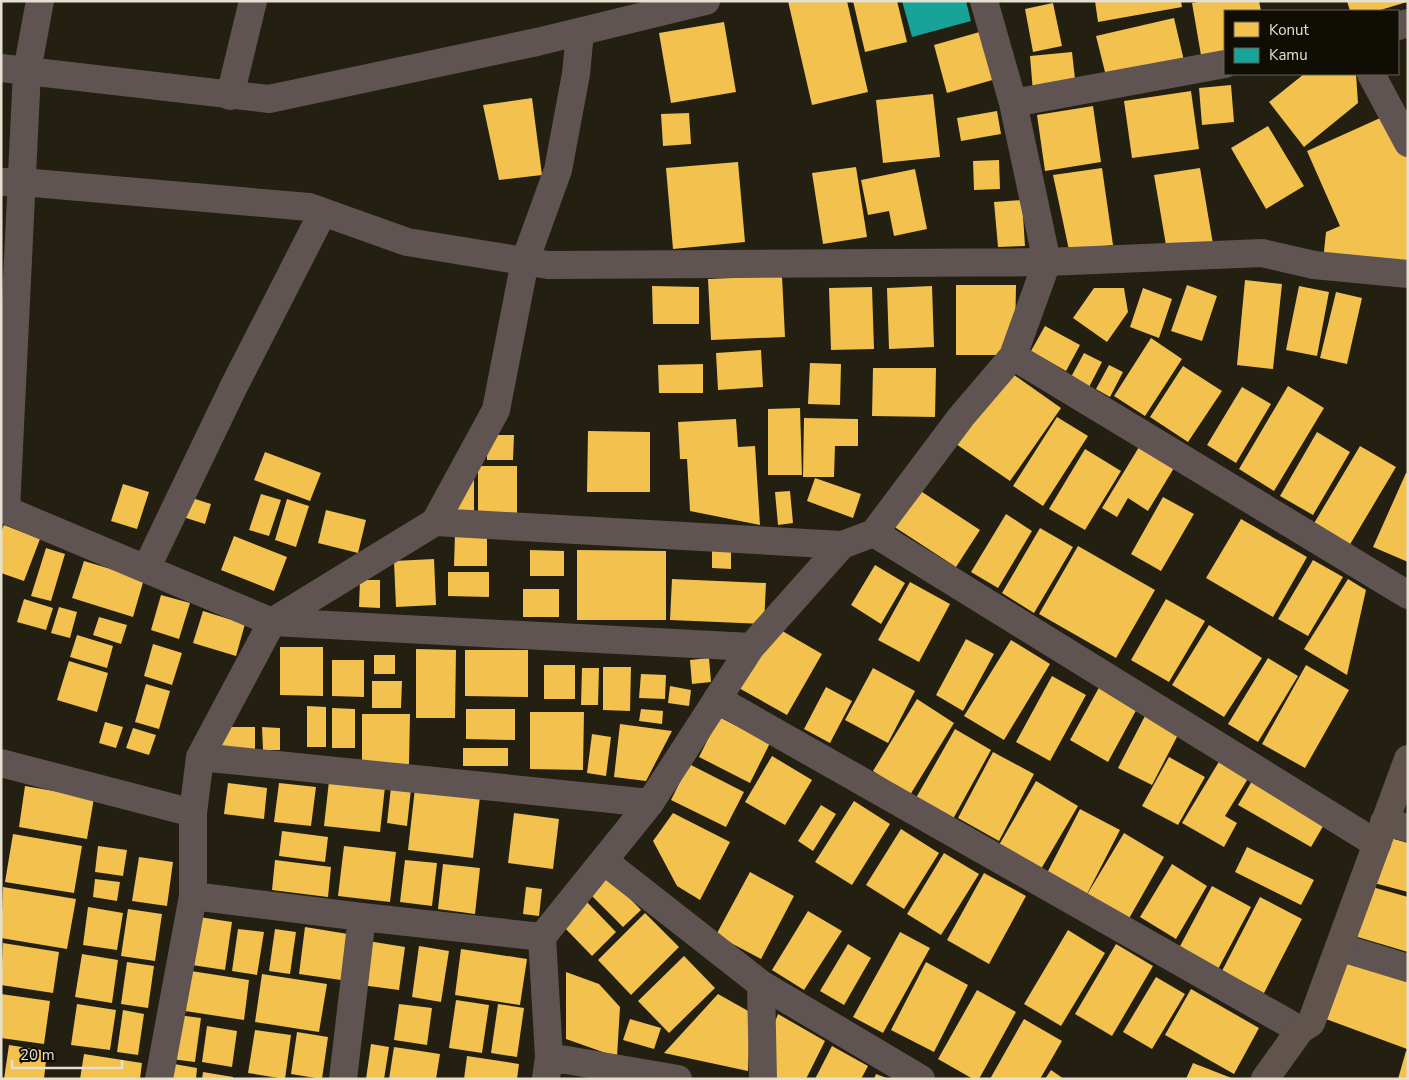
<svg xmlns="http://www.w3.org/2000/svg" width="1409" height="1080" font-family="'Nunito Sans',sans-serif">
  <rect width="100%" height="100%" fill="#231f11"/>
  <path fill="#f2c14e" d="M788,1H847L868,92L812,105Z
    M853,1H897L907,42L865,52Z
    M1095,1H1181L1182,7L1098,22Z
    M1203,1H1259L1261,11H1225V57L1202,61L1192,3Z
    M1347,1H1407V2L1377,11H1350Z
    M1053,3L1062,46L1033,52L1025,9Z
    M1174,18L1185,65L1108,84L1096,36Z
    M724,22L736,92L671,103L659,33Z
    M983,31L996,79L947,93L934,45Z
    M1072,52L1076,88L1033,92L1030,56Z
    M1304,74H1356L1358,103L1304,147L1269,102Z
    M1231,85L1234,122L1202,125L1199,88Z
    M1191,91L1199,149L1132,158L1124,101Z
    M933,94L940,157L883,163L876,100Z
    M532,98L542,175L499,180L483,105Z
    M1093,106L1101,162L1045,171L1037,115Z
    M997,111L1001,134L961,141L957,118Z
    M689,113L691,144L663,146L661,114Z
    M1389,114L1408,156V270L1323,261L1326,232L1340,226L1307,151Z
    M1268,126L1304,186L1266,209L1231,148Z
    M999,160L1000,189L974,190L973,161Z
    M738,162L745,242L673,249L666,168Z
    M856,167L867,237L823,244L812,173Z
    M1102,168L1113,245L1069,250L1053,175Z
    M1200,168L1213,244L1167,251L1154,175Z
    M915,169L927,229L894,236L889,211L868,215L861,180Z
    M1022,200L1025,246L998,247L994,202Z
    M782,276L785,337L711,340L708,279Z
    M1245,280L1282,284L1273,369L1237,365Z
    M956,285H1016L1015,338L997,355H956Z
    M1187,285L1217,296L1202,341L1171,331Z
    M652,286L699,287V324H653Z
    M932,286L934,347L889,349L887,288Z
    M1299,286L1329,292L1317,356L1286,350Z
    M872,287L874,349L831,350L829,288Z
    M1094,288H1124L1128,312L1107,342L1073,318Z
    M1143,288L1172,299L1159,338L1130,327Z
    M1336,292L1362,298L1347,364L1320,358Z
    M1045,326L1080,345L1066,371L1031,351Z
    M1151,338L1182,359L1145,416L1114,396Z
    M761,350L763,387L718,390L716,353Z
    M1084,353L1102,362L1089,387L1071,377Z
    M810,363L841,364L840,405L808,404Z
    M703,364V393H659L658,365Z
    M1109,365L1123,372L1110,397L1096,389Z
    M1183,366L1222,391L1188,442L1150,417Z
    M873,368H936L935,417L872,416Z
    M1007,370L1061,408L1010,481L956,444Z
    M1288,386L1324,408L1274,491L1239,469Z
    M1242,387L1271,404L1236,463L1207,445Z
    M800,408L802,475H768V409Z
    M1057,417L1088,436L1043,506L1013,486Z
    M804,418L858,419V446H835L834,477H803Z
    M736,419L738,447L755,446L760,525L690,511L687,459H680L678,422Z
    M588,431L650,432V492H587Z
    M1317,432L1350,452L1313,515L1280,496Z
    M487,435H514L513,460H487Z
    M1360,446L1396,467L1349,546L1313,525Z
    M1139,447L1174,468L1148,511L1128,498L1117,517L1102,508Z
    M1085,449L1121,471L1085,530L1049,509Z
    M265,452L321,473L310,501L254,480Z
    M478,466H517V514L478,513Z
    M474,470V514L451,512Z
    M1406,473L1408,474V562L1373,547Z
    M815,478L861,494L853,518L807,501Z
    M123,484L149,492L137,529L111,521Z
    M913,486L980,530L956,567L890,524Z
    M790,491L793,523L778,525L775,492Z
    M261,494L281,500L269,536L249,530Z
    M189,497L211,504L205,524L183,517Z
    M1163,497L1194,514L1161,571L1131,554Z
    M287,499L309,506L296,547L275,540Z
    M326,510L366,520L358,553L318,543Z
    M1006,514L1032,531L998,588L971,572Z
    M1241,519L1307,557L1273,617L1206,578Z
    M4,525L40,539L24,581L1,573V532Z
    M1040,528L1073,547L1034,613L1002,593Z
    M455,533H487V566H454Z
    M234,536L287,557L274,591L221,570Z
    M1078,546L1155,590L1116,658L1039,614Z
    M46,548L65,554L51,601L31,596Z
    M712,549H731V569L712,568Z
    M530,550L564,551V576H530Z
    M577,550L666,551V620H577Z
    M434,559L436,605L396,607L394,561Z
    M1313,560L1343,577L1308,636L1278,619Z
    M84,561L144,579L133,617L72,598Z
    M875,565L905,583L881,624L851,605Z
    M448,572H489V597L448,596Z
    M672,579L766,583L764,624L670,620Z
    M1348,579L1366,590L1347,675L1304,649Z
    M360,580H380V608L359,607Z
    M910,582L950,604L919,662L878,640Z
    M523,589H559V617H523Z
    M161,595L190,603L179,639L151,630Z
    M24,599L53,608L46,630L17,622Z
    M1166,599L1205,621L1169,682L1131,660Z
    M59,607L77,612L70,638L51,633Z
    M203,611L245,624L236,656L193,643Z
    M99,617L127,625L121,644L93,635Z
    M772,625L822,654L787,715L737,687Z
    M1209,625L1262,658L1224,717L1172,685Z
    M77,635L113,646L107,668L70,657Z
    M966,639L994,654L963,711L936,695Z
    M1011,640L1050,664L1004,740L964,716Z
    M153,644L182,653L172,685L144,676Z
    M280,647H323V696L280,695Z
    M416,649L456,650L455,718H416Z
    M465,650H528V697L465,696Z
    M374,655H395V674H374Z
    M709,658L711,682L692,684L690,660Z
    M1268,658L1298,676L1258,742L1228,724Z
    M332,660H364V697L332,696Z
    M69,661L108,673L97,712L57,700Z
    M544,665H575V699H544Z
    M1306,665L1349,690L1305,768L1262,744Z
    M603,667H631L630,711L603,710Z
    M582,668H599L598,705H581Z
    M873,668L915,691L888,743L845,720Z
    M641,674L666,675L665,699L639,698Z
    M1052,676L1086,695L1050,761L1016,742Z
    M372,681H402L401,708H372Z
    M146,684L170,691L159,729L135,722Z
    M1101,684L1139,705L1108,762L1070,740Z
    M670,686L691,690L689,706L668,703Z
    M826,687L852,701L830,743L804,729Z
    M917,699L954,723L910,795L873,771Z
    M307,706L326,707V747H307Z
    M332,708L355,709V748H332Z
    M466,709H515V740L466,739Z
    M641,709L663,711L662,724L639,721Z
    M530,712H584L583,770L530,769Z
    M362,714H410L409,764L362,763Z
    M1146,714L1180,731L1152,785L1118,768Z
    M719,717L770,743L750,783L699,757Z
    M105,722L123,727L116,748L99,743Z
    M620,724L672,731L646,781L614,777Z
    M220,727H255V751L221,750Z
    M262,727L280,728V750H263Z
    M133,728L156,735L149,755L126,748Z
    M955,729L991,750L953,819L916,798Z
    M592,734L611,737L606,776L587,773Z
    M463,748H508V766H463Z
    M993,752L1034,774L999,841L958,818Z
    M1223,755L1252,772L1225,816L1237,823L1224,847L1182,823Z
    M772,756L812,780L785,825L745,802Z
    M1169,757L1205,777L1178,825L1142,806Z
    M689,764L744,792L726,827L671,800Z
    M1256,774L1329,816L1311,847L1238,805Z
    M329,781L385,787L380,832L324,826Z
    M1036,781L1078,806L1041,869L999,845Z
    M228,783L267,788L264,819L224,814Z
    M279,783L316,787L311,826L274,822Z
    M25,786L94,798L87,839L19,827Z
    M391,787L411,789L407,826L387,823Z
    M415,788L480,796L473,858L408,850Z
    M854,801L890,824L852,885L815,862Z
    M821,805L836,814L813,851L798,841Z
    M1080,809L1120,830L1087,894L1047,873Z
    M514,813L559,819L553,869L508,863Z
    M673,813L730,842L700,900L677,886L653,841Z
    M901,829L939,853L904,909L866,885Z
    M282,831L328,837L325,862L279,856Z
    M1124,833L1164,857L1127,922L1085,898Z
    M13,834L82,846L74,893L5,882Z
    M1387,837L1408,843V892L1374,883Z
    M98,846L127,850L123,876L95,872Z
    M344,846L396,852L390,902L338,896Z
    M1247,847L1314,880L1301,905L1235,872Z
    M944,853L979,874L941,935L907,914Z
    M139,857L173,862L167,906L132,901Z
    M275,860L331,867L328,897L272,890Z
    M405,860L437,863L432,906L400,902Z
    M443,864L480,868L475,914L438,909Z
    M1172,864L1207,886L1176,939L1140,917Z
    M750,872L794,896L761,959L716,935Z
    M984,873L1026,896L989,964L947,940Z
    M606,874L641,910L623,927L588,892Z
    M95,879L120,882L117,901L93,897Z
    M1365,885L1408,897V952L1351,935Z
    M1212,886L1251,907L1217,971L1178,950Z
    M3,887L76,899L67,949L1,938Z
    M526,887L542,889L539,916L523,914Z
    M1260,897L1302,919L1264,993L1222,971Z
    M586,901L616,932L592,956L562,925Z
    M88,907L123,913L117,950L83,945Z
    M128,909L162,914L155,961L121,956Z
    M808,911L842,931L804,990L772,970Z
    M645,913L679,947L631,995L598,960Z
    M199,917L232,922L225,970L192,965Z
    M305,927L348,934L341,980L299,974Z
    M238,929L264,932L257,975L232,971Z
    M275,929L296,932L290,974L269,971Z
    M1068,930L1105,953L1061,1026L1024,1004Z
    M900,932L930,948L883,1033L853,1017Z
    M368,941L405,947L399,990L361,985Z
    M3,943L59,952L53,993L1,985Z
    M848,944L871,958L844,1005L820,991Z
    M1116,944L1153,966L1112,1036L1075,1014Z
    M419,946L449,951L441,1002L412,997Z
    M461,949L527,959L520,1005L455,995Z
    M82,954L118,960L112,1003L75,997Z
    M1337,954L1408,980L1407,1049L1315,1015Z
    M684,956L715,988L669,1033L638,1001Z
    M127,962L154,966L148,1008L121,1004Z
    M926,962L968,985L934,1052L891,1030Z
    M191,971L249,980L244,1020L185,1011Z
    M566,972L599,984L620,1007L617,1057L566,1039Z
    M262,974L327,984L319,1032L255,1022Z
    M1156,977L1185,994L1152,1049L1123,1032Z
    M1191,989L1259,1028L1234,1074L1165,1035Z
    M977,990L1016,1012L979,1079H973L938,1059Z
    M1,994L50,1001L44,1044L1,1038Z
    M718,994L750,1012L748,1071L664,1053Z
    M456,1000L489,1005L482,1053L449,1048Z
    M77,1004L116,1010L110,1050L71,1045Z
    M399,1004L432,1008L427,1045L394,1040Z
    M498,1004L524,1008L517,1057L491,1053Z
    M123,1010L144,1014L138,1055L117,1052Z
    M778,1014L825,1041L806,1079H774L770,1035Z
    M178,1015L201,1018L195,1062L171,1059Z
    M630,1019L661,1028L654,1049L623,1040Z
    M1024,1019L1062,1041L1040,1079H990Z
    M207,1026L237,1031L232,1067L202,1062Z
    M255,1030L291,1035L285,1079L248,1073Z
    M297,1032L328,1037L322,1079L291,1074Z
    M371,1044L389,1047L384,1079H366Z
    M9,1045L47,1051L44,1079H4Z
    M832,1046L868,1066L861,1079H815Z
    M394,1047L440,1054L436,1079H389Z
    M1406,1051L1408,1052V1079H1398Z
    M84,1054L142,1063L140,1079H80Z
    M467,1056L519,1064L517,1079H464Z
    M1193,1063L1234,1079H1186Z
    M174,1064L197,1068L196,1079H172Z
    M1051,1070L1064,1079H1045Z
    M203,1072L233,1077V1079H202Z
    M876,1074L889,1079H874Z"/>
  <path fill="#17a398" d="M902,1H966L971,21L912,37Z"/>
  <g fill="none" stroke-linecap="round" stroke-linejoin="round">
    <path stroke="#605452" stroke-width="28" d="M1398,26L1408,23
      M1,68L269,99L537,42L706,1
      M1371,74L1408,143
      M230,96L253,1
      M1013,103L1225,64
      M1,182H22L309,207L407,242L548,265L1047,262L1262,253L1314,265L1408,274
      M1013,356L1408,595
      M1,508L272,622L751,647
      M6,510L27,71L40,1
      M435,522L842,545
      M874,533L1377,844
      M146,569L234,386L323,212
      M717,699L1300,1030
      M200,757L650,803
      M1,763L193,813V896L362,917L542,937L650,803L751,647L842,545L874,533L961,417L1013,356L1047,262L1013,103L984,1
      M193,813L200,757L272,622L435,522L496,410L525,261L558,170L576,74L580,32
      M1384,822L1408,828
      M604,861L761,984L763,1079
      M542,937L549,1057L546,1079
      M1339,947L1408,968
      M761,984L921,1079
      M549,1057L678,1079
      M159,1079L193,896
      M343,1079L362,917"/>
    <path stroke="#61544d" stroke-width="28" d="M1265,1079L1300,1030L1311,1023L1408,759"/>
  </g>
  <rect width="1409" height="1080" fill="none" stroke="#e6e0d1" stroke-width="5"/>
  <rect x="1224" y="10" width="175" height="65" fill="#100d04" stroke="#666156"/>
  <rect x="1234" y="22" width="25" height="15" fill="#f2c14e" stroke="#666156"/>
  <text x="1269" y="35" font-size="15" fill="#e6e0d1">Konut</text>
  <rect x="1234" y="48" width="25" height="15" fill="#17a398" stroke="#666156"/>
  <text x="1269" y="60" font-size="15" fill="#e6e0d1">Kamu</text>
  <path d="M12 1060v8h110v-8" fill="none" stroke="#e6e0d1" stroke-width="2.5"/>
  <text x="20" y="1060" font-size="15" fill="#e6e0d1" stroke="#100d04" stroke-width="4" paint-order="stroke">20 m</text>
</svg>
